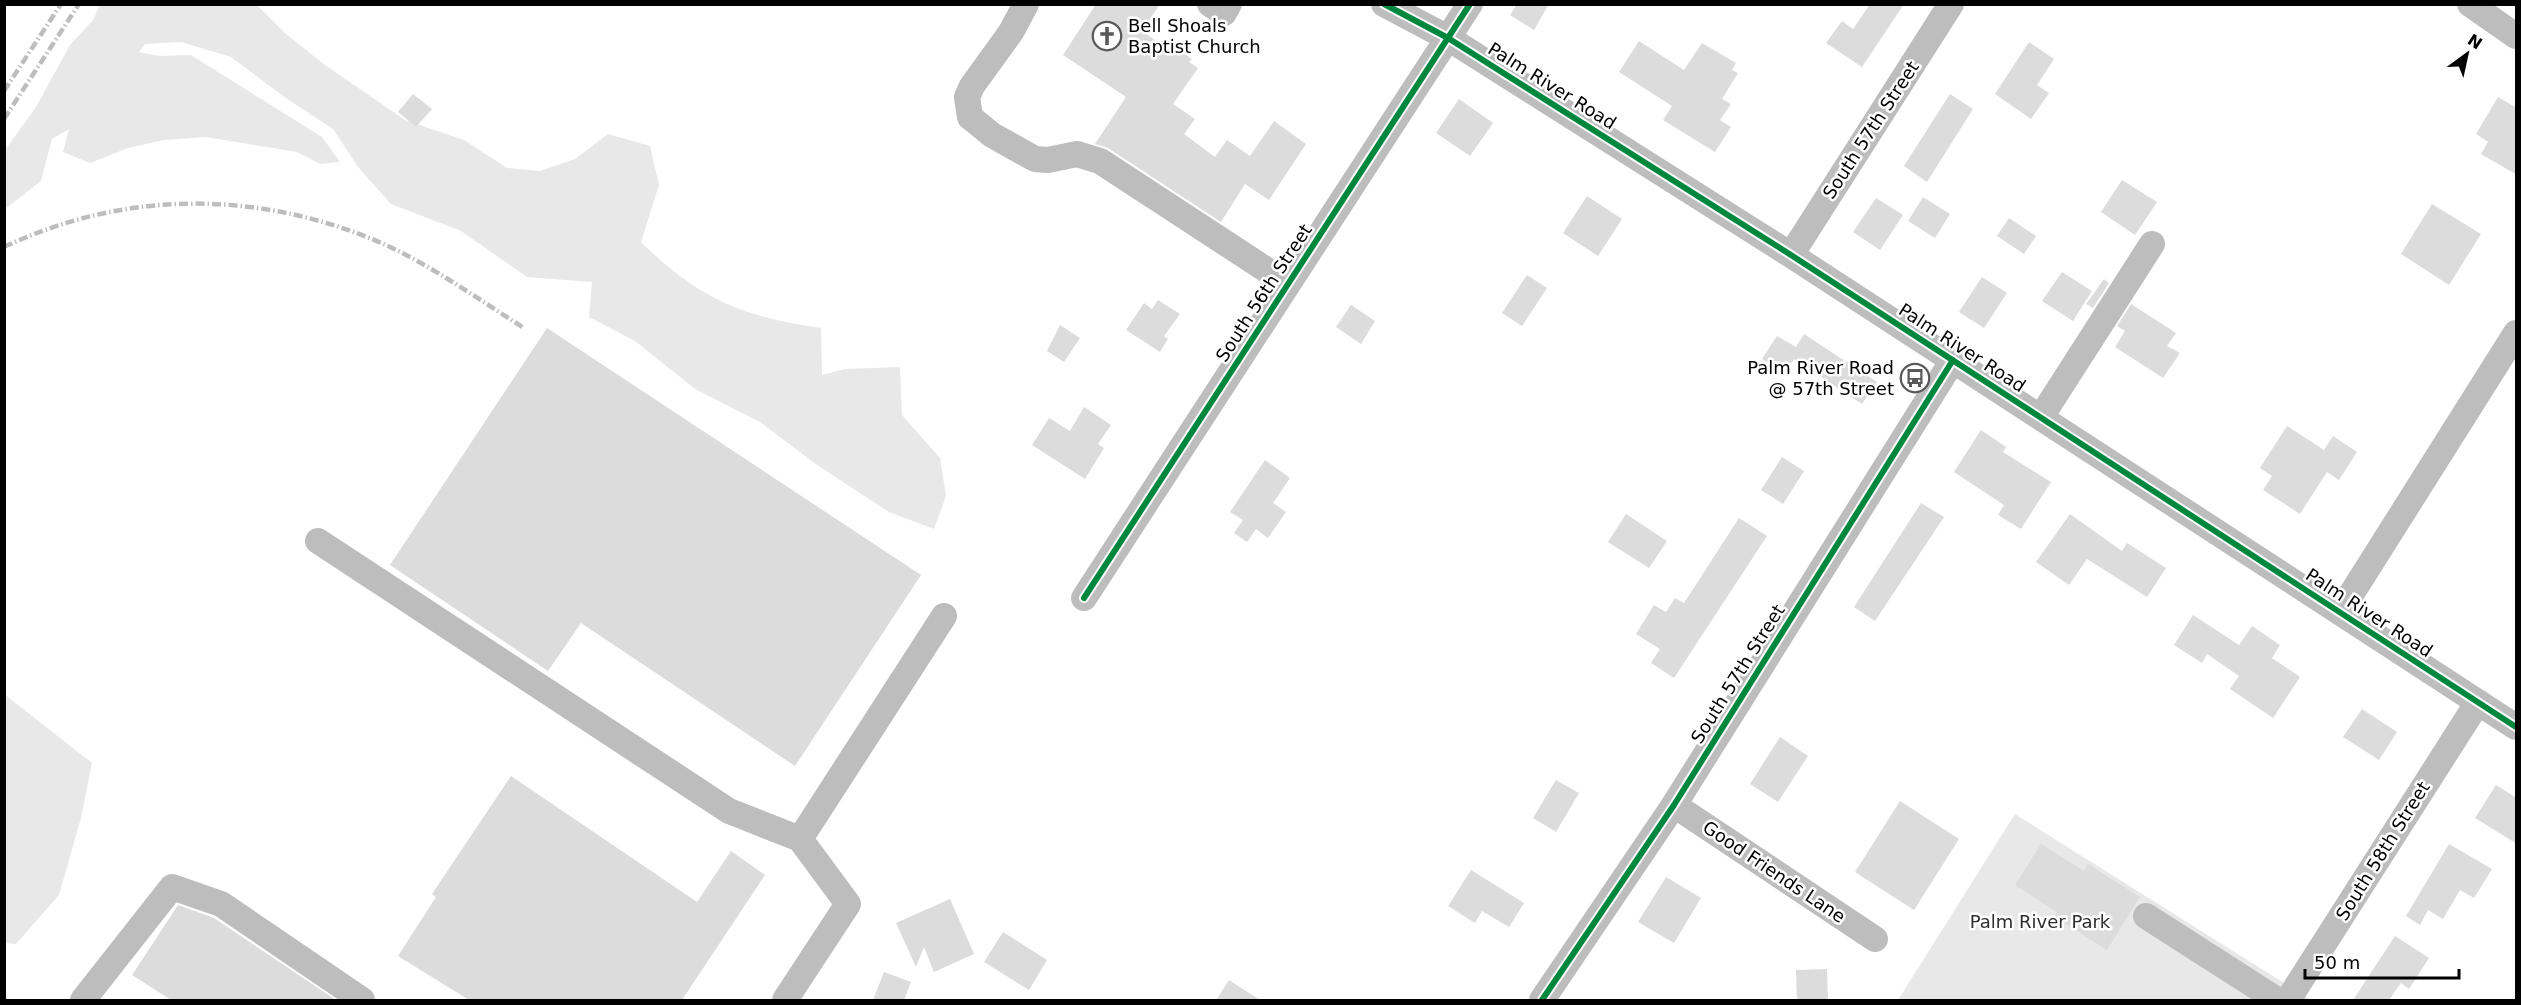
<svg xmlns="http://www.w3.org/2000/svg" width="2521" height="1005" font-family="'DejaVu Sans',sans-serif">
  <rect width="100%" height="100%" fill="#fff"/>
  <path fill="#e8e8e8" d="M100,5H257L286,34L325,65L405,120L464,140L507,168L540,171L575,159L608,134L650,146L659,185L641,242C698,298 742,317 821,328L822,375L845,369L900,367L902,415L940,458L946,496L934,529L889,512L817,465L760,422L695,389L635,341L589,317L592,282L527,277L461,231L391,204L358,167L333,129L283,96L231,57L181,42L145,44L139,52L159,56L191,55L322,137L340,162L320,164L297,152L206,137L164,140L128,148L90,163L63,152L69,129L52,139L41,181L5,209V150L36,107L70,45L93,20Z
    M4,694L92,763L81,818L59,895L16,944L4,943Z
    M2015,814L2295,990L2311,1000H1898Z"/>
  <path fill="#dcdcdc" d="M1096,4H1160L1142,31L1169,50L1172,45L1192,59L1189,62L1198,68L1173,104L1195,119L1184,134L1215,157L1227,140L1250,156L1274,121L1306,144L1269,200L1245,184L1221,222L1108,148L1095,144L1126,97L1063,55Z
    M1517,4H1549L1534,30L1510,15Z
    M1870,4H1904L1862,67L1826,43L1842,21L1853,29Z
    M1639,41L1684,70L1702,43L1736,63L1732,70L1738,73L1722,99L1731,104L1720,120L1731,127L1715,152L1663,120L1672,106L1619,72Z
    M2029,42L2054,59L2037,85L2049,93L2031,119L1995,94Z
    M413,94L432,109L416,127L398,112Z
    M1950,94L1973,109L1927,182L1904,166Z
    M2498,97L2517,108V175L2481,154L2488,142L2476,134Z
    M1459,99L1493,123L1470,156L1436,133Z
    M2122,180L2157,202L2135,235L2101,212Z
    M1587,196L1622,219L1598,256L1563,233Z
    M1923,197L1950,214L1935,238L1908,221Z
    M1876,198L1903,215L1880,250L1853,232Z
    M2432,204L2481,234L2449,285L2401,254Z
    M2009,218L2036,236L2024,254L1997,236Z
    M2062,272L2092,291L2073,321L2042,301Z
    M1527,275L1547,288L1522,326L1502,313Z
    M1982,277L2007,293L1984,328L1959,312Z
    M2104,279L2109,283L2093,308L2086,304Z
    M1158,300L1180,314L1164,336L1168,339L1160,352L1126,330L1144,303L1152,309Z
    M2131,304L2176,333L2167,346L2180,353L2163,378L2115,347L2125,331L2117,326Z
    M1351,305L1375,321L1361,344L1336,327Z
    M1060,325L1080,338L1064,362L1047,351Z
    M547,328L921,575L795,766L581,623L548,671L390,565Z
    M1804,334L1877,382L1862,404L1794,359L1784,373L1762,359L1777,336L1796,347Z
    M1084,407L1111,425L1098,444L1104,448L1085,479L1032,445L1049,418L1070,431Z
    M2287,426L2324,450L2333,436L2357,452L2339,480L2327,472L2300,514L2263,490L2272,476L2260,468Z
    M1981,430L2006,447L2003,452L2051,482L2021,529L1998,515L2004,505L1954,472Z
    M1782,457L1804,471L1783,504L1761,490Z
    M1265,460L1290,478L1273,503L1286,512L1268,538L1256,529L1247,542L1234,533L1243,520L1230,512Z
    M1921,503L1944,517L1875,621L1854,607Z
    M1626,514L1667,541L1649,568L1608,542Z
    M2070,514L2122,551L2127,543L2166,568L2147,597L2087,559L2069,585L2036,562Z
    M1739,518L1767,536L1674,678L1651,663L1660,649L1636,634L1654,605L1666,612L1675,598L1684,603Z
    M2193,615L2239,645L2252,626L2280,645L2272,658L2300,677L2273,718L2230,689L2239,676L2207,654L2202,663L2174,645Z
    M2362,709L2397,732L2379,760L2343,737Z
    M1780,737L1808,756L1778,802L1750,784Z
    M511,776L697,902L731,851L765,875L682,1000H469L398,956L436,897L432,894Z
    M1556,780L1579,793L1556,832L1533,818Z
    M2496,785L2517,798V844L2475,818Z
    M1900,801L1959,839L1914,910L1855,872Z
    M2041,844L2084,871L2088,864L2140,897L2107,950L2055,917L2057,912L2015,885Z
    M2449,844L2492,869L2474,898L2460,890L2443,919L2428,910L2420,925L2406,916Z
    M1471,870L1524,903L1509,927L1482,911L1475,923L1448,906Z
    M1666,877L1701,898L1674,943L1638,922Z
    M950,899L974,954L934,972L924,947L916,967L896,923Z
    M178,905L214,918L336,1000H171L132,975Z
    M1003,932L1047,960L1029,990L984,962Z
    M2395,936L2429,958L2409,989L2401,983L2389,1000H2353Z
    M1827,969L1828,1000H1797L1796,970Z
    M884,972L911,982L904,1000H873Z
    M1229,980L1260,1000H1216Z"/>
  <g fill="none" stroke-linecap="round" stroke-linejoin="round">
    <path stroke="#bdbdbd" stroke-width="26" d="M1026,4L1011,32L972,86L967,97L970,117L992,135L1035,159L1048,160L1077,154L1100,161L1288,284
      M1210,4L1224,13L1229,4
      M1384,4L1448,38L1791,255L2516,727
      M2470,4L2516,36
      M1791,255L1951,4
      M2041,417L2152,244
      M318,541L729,811L800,839
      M1084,598L1470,4
      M2340,612L2516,333
      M1674,805L1875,939
      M800,839L944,616
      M2146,916L2277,1000
      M83,1000L172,887L221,904L362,1000
      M785,1000L848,904L800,839
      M1542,1000L1674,805L1953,360
      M2288,1000L2478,702"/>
    <path stroke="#bdbdbd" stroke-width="4.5" stroke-dasharray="9 3 1.5 3" stroke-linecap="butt" d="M4,91L61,4
      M4,119L79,4
      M4,247C121,192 247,190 367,237C423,259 473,296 524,328"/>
    <g stroke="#fff" stroke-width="10">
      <path id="cycleway" d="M1384,4L1448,38L1791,255L2516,727
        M1084,598L1470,4
        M1542,1000L1674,805L1953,360"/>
    </g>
    <use href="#cycleway" stroke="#00873e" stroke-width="6"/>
  </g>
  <defs>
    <g id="church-ring" transform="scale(1.5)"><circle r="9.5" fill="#fff" stroke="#595959" stroke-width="1.5"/><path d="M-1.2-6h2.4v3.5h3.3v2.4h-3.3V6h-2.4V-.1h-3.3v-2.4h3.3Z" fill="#595959"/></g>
    <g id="bus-ring" transform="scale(1.5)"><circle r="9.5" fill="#fff" stroke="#595959" stroke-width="1.5"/><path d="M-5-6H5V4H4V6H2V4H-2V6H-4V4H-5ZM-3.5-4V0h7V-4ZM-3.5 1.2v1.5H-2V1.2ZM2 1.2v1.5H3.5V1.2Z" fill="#595959"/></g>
  </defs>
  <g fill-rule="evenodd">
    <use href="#church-ring" x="1107" y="36"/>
    <use href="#bus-ring" x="1915" y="378"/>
  </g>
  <g text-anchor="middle" stroke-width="5" stroke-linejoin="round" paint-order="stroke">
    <g font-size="18" fill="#000" stroke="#fff" text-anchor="start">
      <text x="1128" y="32">Bell Shoals<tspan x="1128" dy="21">Baptist Church</tspan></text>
      <text x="1894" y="374" text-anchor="end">Palm River Road<tspan x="1894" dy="21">@ 57th Street</tspan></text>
    </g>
    <g font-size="18" fill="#000" stroke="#fff">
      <text transform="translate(1552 86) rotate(32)" y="6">Palm River Road</text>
      <text transform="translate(1871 130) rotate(-57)" y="6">South 57th Street</text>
      <text transform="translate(1264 293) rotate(-57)" y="6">South 56th Street</text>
      <text transform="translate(1962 348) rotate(33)" y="6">Palm River Road</text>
      <text transform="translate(2369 613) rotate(33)" y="6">Palm River Road</text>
      <text transform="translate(1738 674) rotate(-58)" y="6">South 57th Street</text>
      <text transform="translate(2383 851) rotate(-58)" y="6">South 58th Street</text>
      <text transform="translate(1774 872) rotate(34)" y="6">Good Friends Lane</text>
    </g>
    <g font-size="18" fill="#2d2d2d" stroke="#fff">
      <text x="2040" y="928">Palm River Park</text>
    </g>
  </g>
  <rect width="2521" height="1005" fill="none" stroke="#000000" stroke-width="12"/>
  <g transform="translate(2467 54) rotate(33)" stroke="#ffffff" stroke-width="4.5" paint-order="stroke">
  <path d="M0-4.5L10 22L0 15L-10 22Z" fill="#000000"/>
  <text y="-9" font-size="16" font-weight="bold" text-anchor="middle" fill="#000000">N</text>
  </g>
  <path d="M2305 969v9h154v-9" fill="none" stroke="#000000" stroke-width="3"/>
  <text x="2314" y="969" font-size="18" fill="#000000" stroke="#ffffff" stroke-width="4.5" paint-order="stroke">50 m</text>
</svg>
